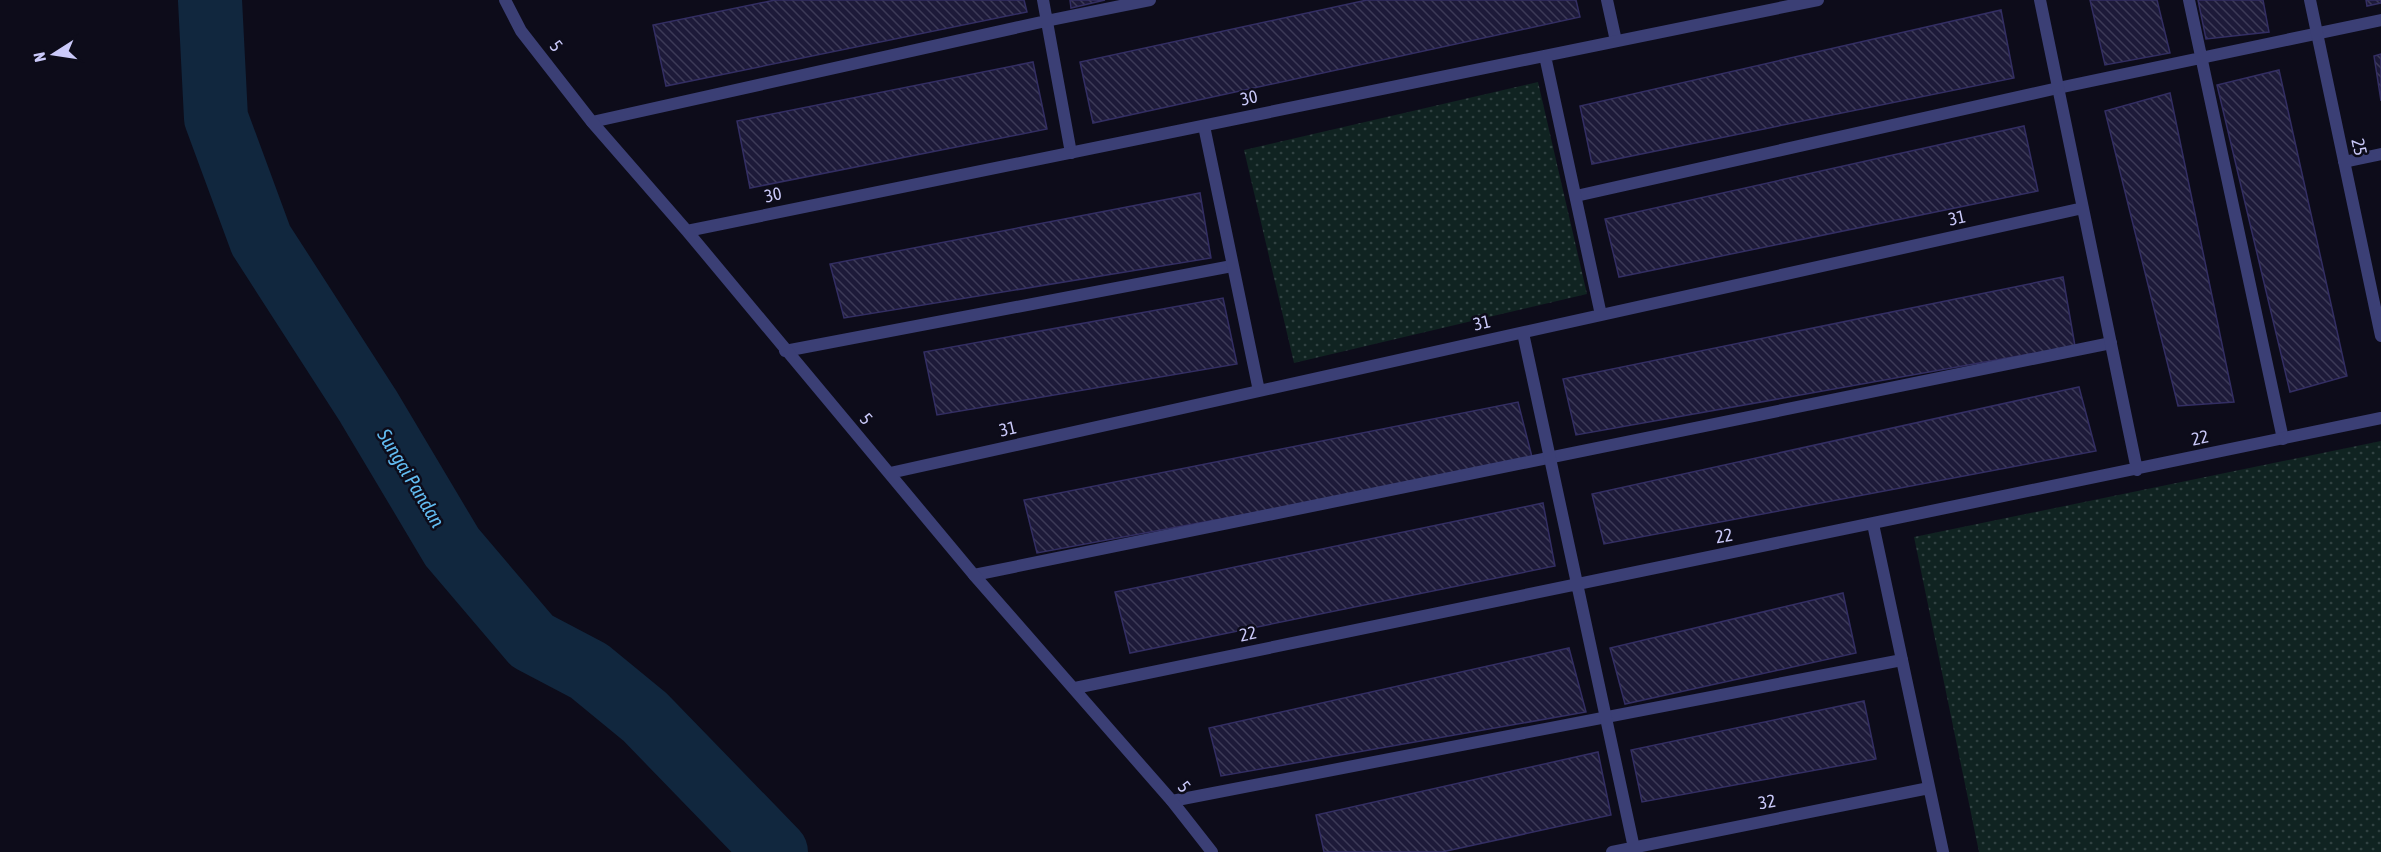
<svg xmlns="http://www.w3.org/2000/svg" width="2381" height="852" font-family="'Asap Condensed',sans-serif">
  <defs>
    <pattern id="park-dots" width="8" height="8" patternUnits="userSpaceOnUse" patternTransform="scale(1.5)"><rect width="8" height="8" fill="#102321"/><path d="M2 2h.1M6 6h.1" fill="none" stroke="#314242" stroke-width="1.8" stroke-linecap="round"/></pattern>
    <pattern id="building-back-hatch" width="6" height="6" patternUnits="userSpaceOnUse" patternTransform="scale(1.5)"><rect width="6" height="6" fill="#1d1a39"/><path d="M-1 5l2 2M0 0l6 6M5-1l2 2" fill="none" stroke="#3c3a57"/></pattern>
  </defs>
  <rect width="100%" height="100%" fill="#0d0c1a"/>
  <path fill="url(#park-dots)" d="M1538,82L1587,294L1294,363L1244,150Z
    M2381,441V852H1979L1914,537Z"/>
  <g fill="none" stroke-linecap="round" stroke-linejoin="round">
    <path stroke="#11273e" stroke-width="64" d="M210,0L216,118L261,240L368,406L452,547L532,641L589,671L645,717L776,852"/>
  </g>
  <path fill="url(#building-back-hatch)" stroke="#332e63" stroke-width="1.5" d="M775,0H1024L1027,12L666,86L653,25Z
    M1070,0H1105L1071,8Z
    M1367,0H1576L1580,17L1093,123L1080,62Z
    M2090,0H2157L2170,53L2105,65Z
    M2198,0H2263L2269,32L2206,39Z
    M2366,0H2381V3L2367,6Z
    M2001,10L2014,78L1592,164L1580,106Z
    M2381,54V101L2374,56Z
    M1033,62L1047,129L750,188L737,121Z
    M2279,70L2347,376L2290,392L2217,85Z
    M2170,93L2234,402L2178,406L2105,111Z
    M2024,126L2038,191L1619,277L1605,219Z
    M1200,193L1211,258L844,318L830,264Z
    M2063,277L2075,346L1576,435L1563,379Z
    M1223,298L1237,364L937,415L924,352Z
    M2079,387L2096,451L1604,544L1592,494Z
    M1518,402L1533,461L1037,553L1024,500Z
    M1543,503L1555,566L1130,653L1115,592Z
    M1843,593L1856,653L1625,704L1610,648Z
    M1569,648L1586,712L1221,776L1209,728Z
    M1864,701L1876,759L1642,802L1631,750Z
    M1598,752L1611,815L1442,852H1324L1316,815Z"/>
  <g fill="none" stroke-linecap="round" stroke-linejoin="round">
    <path stroke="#3b3f75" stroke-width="12" d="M1043,0L1071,153
      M1607,0L1616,41
      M2189,0L2283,439
      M592,122L1046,21L1150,0
      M1576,196L2058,88L2381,20
      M785,351L1232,266
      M974,575L2111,343
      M1172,801L1902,660"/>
    <path stroke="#3b3f75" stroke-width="12" d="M505,0L521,31L592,122L687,231L974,575L1172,801L1212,852
      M2040,0L2137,470
      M2310,0L2381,336
      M1545,56L1601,315
      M1204,126L1259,391
      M2344,162L2381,154
      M687,231L1818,0
      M1523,333L1634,848
      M890,473L2083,208
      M1873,524L1943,852
      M1075,688L2381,418
      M1612,852L1929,788"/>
  </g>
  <g text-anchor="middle" stroke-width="5" stroke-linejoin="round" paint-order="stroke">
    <g font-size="18" fill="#cbcafa" stroke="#0d0c1a">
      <text transform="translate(556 46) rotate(51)" y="6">5</text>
      <text transform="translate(1249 98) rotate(-12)" y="6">30</text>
      <text transform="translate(2359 147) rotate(78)" y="6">25</text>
      <text transform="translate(773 195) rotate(-12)" y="6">30</text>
      <text transform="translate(1957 218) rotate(-12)" y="6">31</text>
      <text transform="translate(1482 323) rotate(-13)" y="6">31</text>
      <text transform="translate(866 419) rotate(49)" y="6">5</text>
      <text transform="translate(1008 429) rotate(-13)" y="6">31</text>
      <text transform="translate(2200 438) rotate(-12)" y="6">22</text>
      <text transform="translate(1724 536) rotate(-11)" y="6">22</text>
      <text transform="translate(1248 634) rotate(-12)" y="6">22</text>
      <text transform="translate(1184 787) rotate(50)" y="6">5</text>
      <text transform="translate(1767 802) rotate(-11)" y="6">32</text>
    </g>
    <g font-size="20" font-style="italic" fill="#62bcf1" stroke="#0d0c1a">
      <text transform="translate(411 478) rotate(59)" y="7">Sungai Pandan</text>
    </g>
  </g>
  <g transform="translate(54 54) rotate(258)" stroke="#0d0c1a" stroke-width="4.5" paint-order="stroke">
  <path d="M0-4.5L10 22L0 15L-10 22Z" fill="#cbcafa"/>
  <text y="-9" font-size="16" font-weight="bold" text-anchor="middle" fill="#cbcafa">N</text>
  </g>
</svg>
